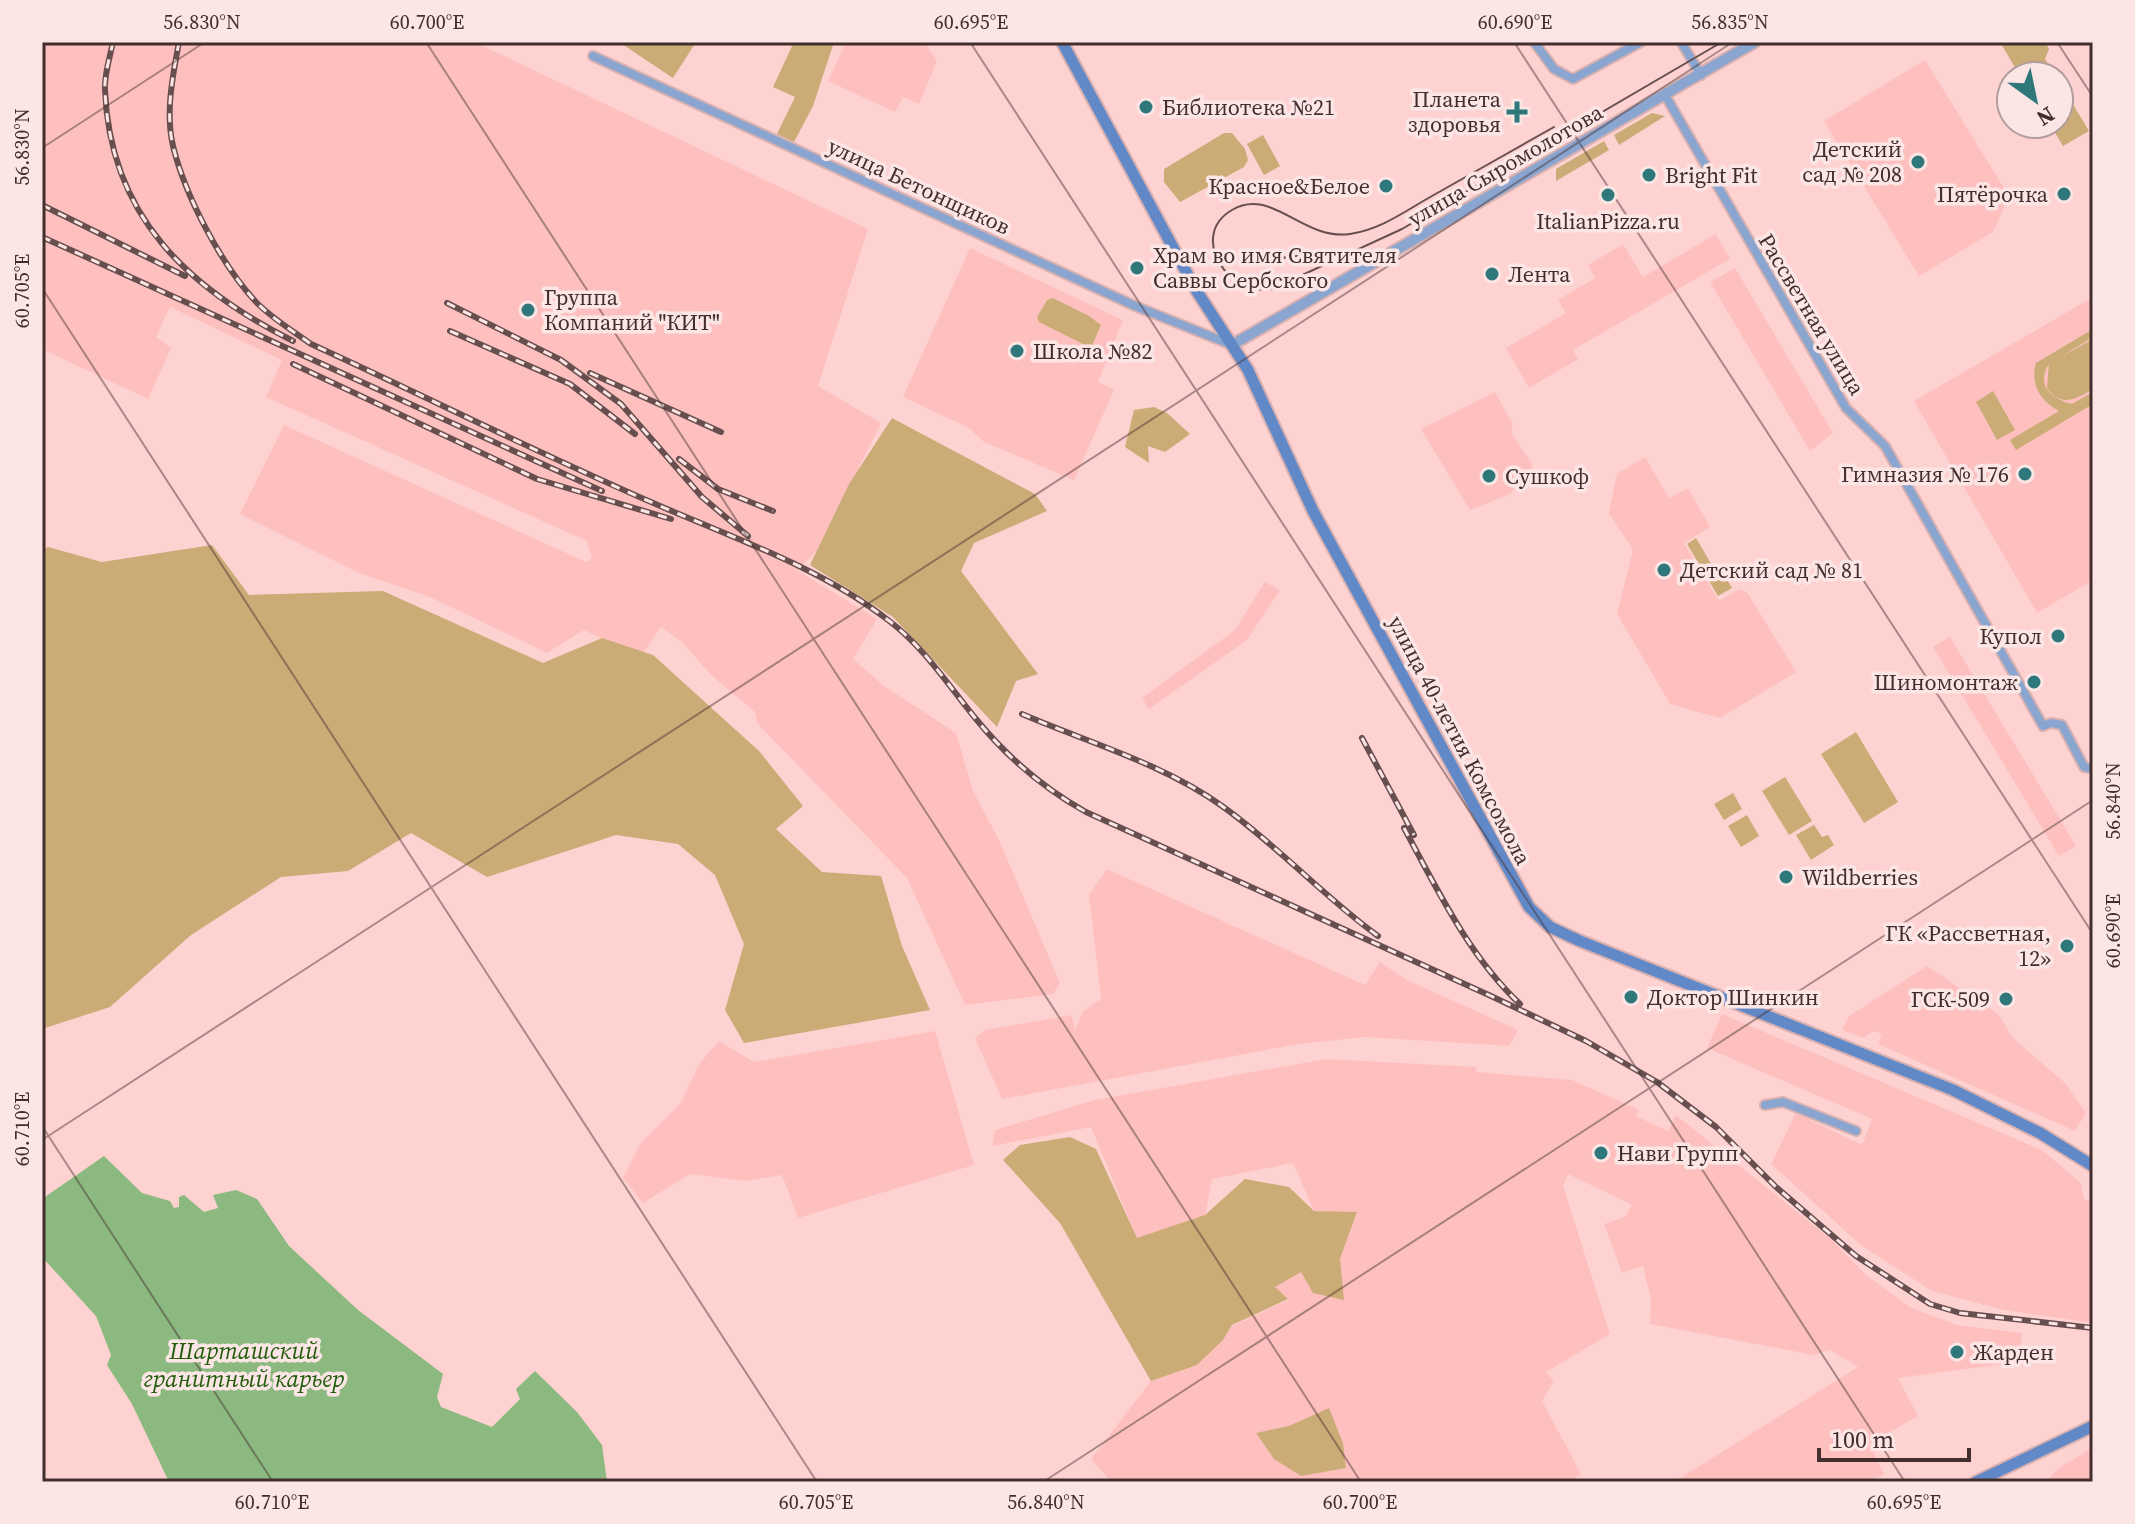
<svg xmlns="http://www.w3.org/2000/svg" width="2135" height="1524" font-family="'Source Serif 4',serif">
  <rect width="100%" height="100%" fill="#fed2d1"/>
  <path fill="#fec0bf" d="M42,42H475L868,229L818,386L881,423L818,550L797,570L877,619L853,659L884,686L956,733L973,791L999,840L1060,983L1053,994L965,1005L907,878L757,723L755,712L711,675L683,643L661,627L641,656L584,630L547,653L432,598L359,573L240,514L284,425L586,562L592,558L587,541L266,397L282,360L170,307L156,337L171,348L148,399L42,349Z
    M846,42H925L937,61L919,104L903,97L895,112L828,81Z
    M1925,60L2009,196L1993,232L1919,276L1824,121Z
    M1716,234L1730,259L1573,350L1578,359L1529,388L1506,348L1566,313L1558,300L1595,278L1588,265L1623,244L1643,277Z
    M970,248L1123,320L1098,382L1114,390L1074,480L984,442L969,428L903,397Z
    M1735,268L1833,433L1810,451L1710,282Z
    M2093,297V580L2037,613L1914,401Z
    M1495,392L1513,425L1511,432L1533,466L1510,494L1470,510L1421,429Z
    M1645,457L1669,498L1688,488L1710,527L1684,543L1719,601L1739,589L1747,592L1796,672L1720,718L1670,704L1617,614L1633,550L1609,513L1617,474Z
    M1265,582L1280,590L1247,640L1149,709L1142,698L1235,630Z
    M1950,637L2076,846L2059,856L1933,647Z
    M1107,869L1365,985L1380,962L1407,980L1518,1030L1509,1046L1365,1037L1299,1044L1002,1099L975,1038L985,1030L1072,1015L1075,1031L1083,1011L1101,999L1089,895Z
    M1927,966L1999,1015L2013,1038L2065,1083L2086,1113L2075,1131L1878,1044L1882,1034L1873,1031L1863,1038L1842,1030L1849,1016Z
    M1722,1014L2042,1150L2081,1183L2084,1199L2093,1203V1323L2004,1310L1932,1291L1862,1246L1771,1164L1796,1113L1862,1145L1872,1119L1707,1048Z
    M935,1031L974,1165L798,1218L782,1175L746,1181L690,1174L643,1203L623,1178L640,1144L680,1104L700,1063L719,1041L754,1062Z
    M1326,1059L1476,1067L1477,1072L1572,1080L1639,1110L1636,1116L1668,1131L1676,1115L1832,1240L1866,1275L1912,1308L1957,1325L2022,1333L2018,1362L1898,1378L1918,1416L1869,1444L1884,1474L1870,1482H1674L1858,1367L1830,1350L1814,1355L1650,1324L1651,1300L1643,1266L1622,1273L1604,1224L1625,1217L1632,1205L1568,1174L1563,1186L1610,1334L1546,1372L1554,1381L1542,1401L1581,1474L1570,1482H1111L1091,1459L1151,1381L1197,1365L1223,1340L1232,1326L1288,1300L1275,1287L1292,1275L1340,1259L1357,1213L1314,1211L1293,1163L1212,1179L1205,1216L1137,1239L1091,1127L992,1146L995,1130L1095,1100Z
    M2093,1447V1482H2045L2058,1469Z"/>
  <path fill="#cbab76" d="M619,42H696L673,78Z
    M794,42H834L813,106L794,142L777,134L795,97L773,87Z
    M2000,42H2045L2049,49L2045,59L2056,76H2020Z
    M2059,81L2089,131L2063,146L2050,124H2059Z
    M1652,113L1665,116L1619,145L1614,135Z
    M1224,133H1232L1245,149L1248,160L1244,167L1180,202L1164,182V169Z
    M1263,135L1280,166L1264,175L1247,144Z
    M1604,141L1609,150L1556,181V169Z
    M1053,298L1089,316L1101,325L1091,348L1039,322L1037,317L1047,300Z
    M2093,329V337L2057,359L2093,339V389C2076,399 2061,408 2047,388L2049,364C2035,385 2052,399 2072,404L2093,392V404L2016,450L2010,440L2059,411C2040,401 2030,384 2036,363Z
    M1993,391L2015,430L1997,440L1976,402Z
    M1154,407L1167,413L1190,434L1165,452L1148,446L1149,463L1125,447L1134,410Z
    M892,418L1035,494L1047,511L974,543L961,571L1038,674L1016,681L997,727L893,617L810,565L849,484Z
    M1696,538L1713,567L1718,565L1732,588L1718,596L1687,544Z
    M212,545L249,595L383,591L543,663L602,638L653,655L759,751L803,806L776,829L822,872L881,876L902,946L930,1010L744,1043L725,1010L744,944L715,875L678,844L616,835L487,877L411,833L348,871L281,877L191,935L110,1007L42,1029V550L48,547L102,562Z
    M1856,732L1898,802L1864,823L1821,754Z
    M1785,777L1812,821L1789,835L1762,791Z
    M1733,793L1742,809L1724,820L1714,804Z
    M1747,815L1759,836L1741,847L1728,826Z
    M1814,825L1822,837L1828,835L1834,845L1811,860L1796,835Z
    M1070,1137L1096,1149L1137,1238L1205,1215L1245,1179L1289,1187L1314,1211L1357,1212L1340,1259L1344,1300L1313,1293L1301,1272L1275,1287L1288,1299L1232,1325L1223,1340L1197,1365L1151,1381L1060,1223L1003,1160L1020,1145Z
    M1329,1408L1343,1443L1346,1468L1301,1476L1274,1459L1256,1433L1289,1426Z"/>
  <path fill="#8bb97f" d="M104,1156L142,1193L170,1201L174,1208L179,1207V1197L184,1195L204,1212L218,1208L213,1195L236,1190L257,1199L289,1246L358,1310L443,1374L437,1397L441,1407L492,1427L520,1399L516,1389L535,1371L577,1412L602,1445L607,1482H169L132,1404L107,1365L111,1355L96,1316L42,1257V1199Z"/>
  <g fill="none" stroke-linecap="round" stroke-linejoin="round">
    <g stroke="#d9b1b0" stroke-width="12">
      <path id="minor" d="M1534,42L1554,69L1573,79L1641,42
        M1681,42L1701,75
        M593,56L1135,306L1232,345
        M1665,95L1846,408L1885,446L2043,726L2051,723L2062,725L2084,767L2093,769
        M1765,1105L1783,1102L1856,1131"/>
    </g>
    <g stroke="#d9b1b0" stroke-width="14">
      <path id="tertiary" d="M1232,345L1755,42"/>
    </g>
    <g stroke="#d9b1b0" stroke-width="15">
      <path id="secondary" d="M1062,42L1196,290L1248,370L1313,511L1529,907L1550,927L1580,941L1953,1090L2040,1133L2093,1166
        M1976,1482L2093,1426"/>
    </g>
    <use href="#minor" stroke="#8aa6d0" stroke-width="8"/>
    <use href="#tertiary" stroke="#8aa6d0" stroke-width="10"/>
    <use href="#secondary" stroke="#6188c7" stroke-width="11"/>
    <path stroke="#684f4f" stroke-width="2" d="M1554,127C1513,150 1473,173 1432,196C1405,211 1382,229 1350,234C1303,241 1271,186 1232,210C1187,236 1230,300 1274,288L1402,229L1722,42
      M1265,260L1345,250"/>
    <g stroke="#684f4f" stroke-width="6">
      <path id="rail" d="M113,42C110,57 104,75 105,90C110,216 188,288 293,341
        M179,42C173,75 165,112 173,146C185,196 222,266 257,303C273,319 293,331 311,344C434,400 555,462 679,514C750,544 826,572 888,620C924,647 948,685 976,719C1007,757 1043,788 1086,812L1491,996L1586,1041L1657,1082L1716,1127L1776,1187L1856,1256L1930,1304L1960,1313L2093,1328
        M42,205L185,276
        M42,237L602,491
        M447,303L561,360L621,404L702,497L748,536
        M450,331L570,384L635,434
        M293,364L537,479L671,519
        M590,373L721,432
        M679,459L718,489L773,511
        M1022,714C1087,742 1164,764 1222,806C1277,845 1323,896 1378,936
        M1362,738L1414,835
        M1404,828C1437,889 1469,956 1520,1004"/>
    </g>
    <use href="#rail" stroke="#fce6e5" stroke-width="3" stroke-dasharray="9" stroke-linecap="butt"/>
  </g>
  <path fill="none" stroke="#432e2e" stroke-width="2" stroke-opacity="0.45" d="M426,42L1361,1482M970,42L1905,1482M1514,42L2093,934M2057,42L2093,97M42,148L205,42M42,288L817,1482M42,1126L273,1482M42,1140L1733,42M1043,1482L2093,800"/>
  <g fill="#2e787b" stroke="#fce6e5" stroke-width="3">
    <circle cx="1146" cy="107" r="8"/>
    <path d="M1513 100h8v8h8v8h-8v8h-8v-8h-8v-8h8z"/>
    <circle cx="1918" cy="162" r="8"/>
    <circle cx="1649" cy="175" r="8"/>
    <circle cx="1386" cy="186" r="8"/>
    <circle cx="2064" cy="194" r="8"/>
    <circle cx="1608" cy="195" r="8"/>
    <circle cx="1137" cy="268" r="8"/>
    <circle cx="1492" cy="274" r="8"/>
    <circle cx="528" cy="310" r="8"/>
    <circle cx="1017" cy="351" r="8"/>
    <circle cx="2025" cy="474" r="8"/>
    <circle cx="1489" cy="476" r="8"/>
    <circle cx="1664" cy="570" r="8"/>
    <circle cx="2058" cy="636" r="8"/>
    <circle cx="2034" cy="682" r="8"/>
    <circle cx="1786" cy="877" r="8"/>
    <circle cx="2067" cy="946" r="8"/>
    <circle cx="1631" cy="997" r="8"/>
    <circle cx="2006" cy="999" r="8"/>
    <circle cx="1601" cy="1153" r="8"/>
    <circle cx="1957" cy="1352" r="8"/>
  </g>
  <g text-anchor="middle" stroke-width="7" stroke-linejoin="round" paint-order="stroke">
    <g font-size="22" fill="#432e2e" stroke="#fce6e5" text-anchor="start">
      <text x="1501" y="107" text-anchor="end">Планета<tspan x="1501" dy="25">здоровья</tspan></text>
      <text x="1162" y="115">Библиотека №21</text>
      <text x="1902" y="157" text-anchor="end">Детский<tspan x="1902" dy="25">сад № 208</tspan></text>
      <text x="1665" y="183">Bright Fit</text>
      <text x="1370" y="194" text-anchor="end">Красное&amp;Белое</text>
      <text x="2048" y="202" text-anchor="end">Пятёрочка</text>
      <text x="1608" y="229" text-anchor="middle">ItalianPizza.ru</text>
      <text x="1153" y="263">Храм во имя Святителя<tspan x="1153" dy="25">Саввы Сербского</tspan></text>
      <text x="1508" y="282">Лента</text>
      <text x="544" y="305">Группа<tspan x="544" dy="25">Компаний "КИТ"</tspan></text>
      <text x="1033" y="359">Школа №82</text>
      <text x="2009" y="482" text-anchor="end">Гимназия № 176</text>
      <text x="1505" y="484">Сушкоф</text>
      <text x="1680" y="578">Детский сад № 81</text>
      <text x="2042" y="644" text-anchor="end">Купол</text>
      <text x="2018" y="690" text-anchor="end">Шиномонтаж</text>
      <text x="1802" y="885">Wildberries</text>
      <text x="2051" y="941" text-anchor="end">ГК «Рассветная,<tspan x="2051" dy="25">12»</tspan></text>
      <text x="1647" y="1005">Доктор Шинкин</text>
      <text x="1990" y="1007" text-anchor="end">ГСК-509</text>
      <text x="1617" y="1161">Нави Групп</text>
      <text x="1973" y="1360">Жарден</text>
    </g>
    <g font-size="22" fill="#432e2e" stroke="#fce6e5">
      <text transform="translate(1505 165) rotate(-30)" y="8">улица Сыромолотова</text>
      <text transform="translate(919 186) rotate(25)" y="8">улица Бетонщиков</text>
      <text transform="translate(1812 314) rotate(59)" y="8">Рассветная улица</text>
      <text transform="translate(1460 740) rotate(62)" y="8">улица 40-летия Комсомола</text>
    </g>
    <g font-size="24" font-style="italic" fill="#225d0d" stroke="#fce6e5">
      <text x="244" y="1359">Шарташский<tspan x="244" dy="28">гранитный карьер</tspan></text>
    </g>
  </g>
  <rect width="2135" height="1524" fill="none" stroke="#fce6e5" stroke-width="88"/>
  <g transform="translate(2035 100) rotate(147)"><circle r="38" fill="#fce6e5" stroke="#b29c9c" stroke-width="2"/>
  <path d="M0-6L14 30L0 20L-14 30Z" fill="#2e787b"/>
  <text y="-12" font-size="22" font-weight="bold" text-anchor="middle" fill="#432e2e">N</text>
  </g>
  <path d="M1819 1448v12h150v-12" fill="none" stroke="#432e2e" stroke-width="4"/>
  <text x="1831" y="1448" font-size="24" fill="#432e2e" stroke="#fce6e5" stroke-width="6" paint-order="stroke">100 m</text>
  <rect x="44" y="44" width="2047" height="1436" fill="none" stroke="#432e2e" stroke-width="3"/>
  <g font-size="20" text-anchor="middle" fill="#432e2e">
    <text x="202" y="29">56.830°N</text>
    <text x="427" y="29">60.700°E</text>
    <text x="971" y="29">60.695°E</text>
    <text x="1515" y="29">60.690°E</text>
    <text x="1730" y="29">56.835°N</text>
    <text transform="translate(22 147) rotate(-90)" y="7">56.830°N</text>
    <text transform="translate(22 291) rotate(-90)" y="7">60.705°E</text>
    <text transform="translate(2113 801) rotate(-90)" y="7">56.840°N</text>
    <text transform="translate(2113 931) rotate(-90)" y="7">60.690°E</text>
    <text transform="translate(22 1129) rotate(-90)" y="7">60.710°E</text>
    <text x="272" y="1509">60.710°E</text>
    <text x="816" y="1509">60.705°E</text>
    <text x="1046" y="1509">56.840°N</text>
    <text x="1360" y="1509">60.700°E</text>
    <text x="1904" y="1509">60.695°E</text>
  </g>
</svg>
